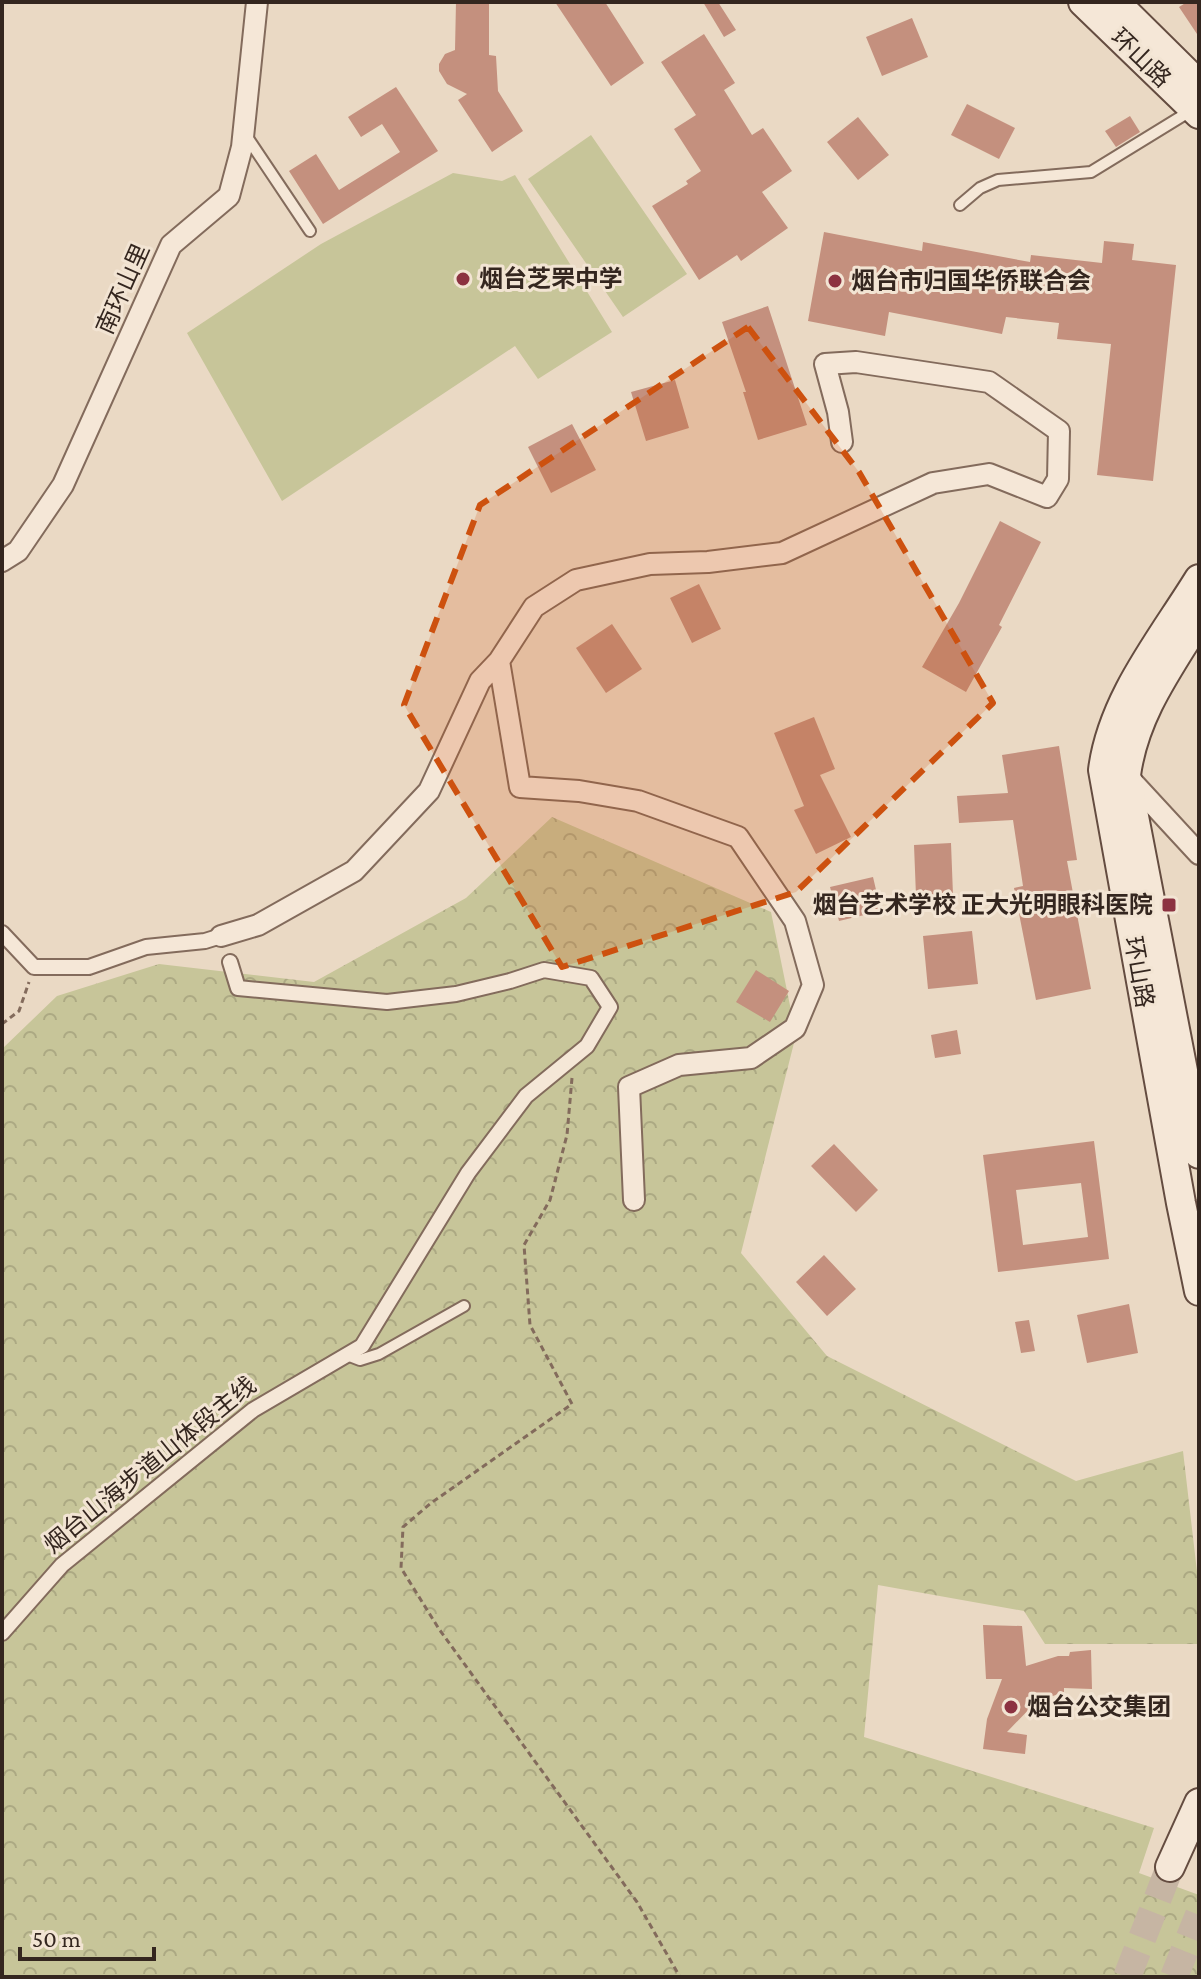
<svg xmlns="http://www.w3.org/2000/svg" width="1201" height="1979" font-family="'Crimson Pro','Noto Sans SC',serif">
  <defs>
    <pattern id="forest-crowns" width="20" height="18" patternUnits="userSpaceOnUse" patternTransform="scale(2)"><rect width="20" height="18" fill="#c7c599"/><path d="M2 6a3 3 0 1 1 6 0M12 15a3 3 0 1 1 6 0" fill="none" stroke="#aca983"/></pattern>
  </defs>
  <rect width="100%" height="100%" fill="#ead9c4"/>
  <path fill="#c7c599" d="M591,135L687,274L623,317L528,179Z
    M453,173L502,181L515,175L612,332L538,379L515,346L282,501L187,333L321,244Z"/>
  <path fill="url(#forest-crowns)" d="M552,817L771,912L796,1035L741,1253L827,1356L1076,1481L1183,1451L1199,1589V1644H1045L1024,1611L878,1585L864,1737L1154,1828L1139,1873L1199,1895V1977H2V1049L57,996L159,964L314,982L466,898Z"/>
  <path fill="#c4907e" fill-rule="evenodd" d="M456,2H489V55L496,56L498,91L523,131L492,152L458,100L467,94L447,84L439,71V64L445,54L455,50Z
    M555,2H605L644,63L611,86Z
    M703,2H718L736,30L724,37Z
    M1187,2H1199V37L1179,7Z
    M912,18L928,57L882,76L866,37Z
    M704,34L735,83L724,90L752,135L763,128L792,171L762,192L788,228L741,261L737,255L699,280L652,206L688,184L686,181L701,171L674,129L696,115L661,62Z
    M396,87L438,151L323,224L289,171L316,154L339,190L400,152L382,124L361,137L348,117Z
    M967,104L1015,128L999,159L951,135Z
    M1130,116L1140,132L1116,147L1105,131Z
    M858,117L889,155L858,180L827,142Z
    M824,232L922,251L923,242L1030,262L1031,255L1102,263L1104,241L1134,244L1132,260L1176,265L1153,481L1097,475L1111,344L1057,339L1059,323L1006,317L1002,334L889,312L885,336L808,321Z
    M768,306L807,425L758,440L743,392H746L722,322Z
    M675,380L689,428L646,441L631,392Z
    M572,424L596,470L551,493L528,447Z
    M1000,521L1041,542L999,625L1002,627L966,692L922,667L959,603Z
    M699,584L721,629L692,643L670,598Z
    M612,624L642,669L606,693L576,648Z
    M814,717L835,769L820,775L851,837L816,854L794,810L804,806L774,733Z
    M1059,746L1077,860L1067,861L1091,989L1036,1000L1014,888L1023,886L1013,820L959,823L957,796L1008,793L1002,755Z
    M951,843L953,895L916,896L914,845Z
    M873,877L881,911L839,921L830,887Z
    M972,931L978,984L928,989L923,936Z
    M756,970L789,991L770,1022L736,1002Z
    M957,1030L961,1054L935,1058L931,1035Z
    M1094,1141L1109,1259L998,1272L983,1155ZM1081,1183L1088,1237L1023,1245L1016,1190Z
    M834,1144L878,1190L856,1212L811,1166Z
    M824,1255L856,1289L827,1316L796,1282Z
    M1129,1304L1138,1353L1087,1363L1077,1315Z
    M1029,1320L1035,1351L1021,1353L1015,1322Z
    M983,1625L1022,1626L1026,1666L1058,1656H1069L1070,1652L1091,1650L1092,1689L1064,1688V1692L1036,1702L1007,1732L1027,1735L1025,1754L983,1749L987,1719L1002,1679H986Z"/>
  <g fill="none" stroke-linecap="round" stroke-linejoin="round">
    <path stroke="#c6b5a3" stroke-width="28" stroke-dasharray="28 14" stroke-linecap="butt" d="M1127,1977L1170,1867
      M1174,1977L1199,1915"/>
    <g stroke="#836b5c" stroke-width="14">
      <path id="service" d="M245,134L310,231
        M960,205L980,188L998,180L1091,172L1192,110
        M347,1355L360,1360L379,1354L464,1306"/>
    </g>
    <g stroke="#836b5c" stroke-width="18">
      <path id="pedestrian" d="M2,933L34,967H89L146,947L205,941L221,936
        M2,1633L62,1565L253,1410L362,1346L468,1173L526,1096L587,1046L610,1007L591,978L544,970L510,981L456,994L387,1002L238,988L230,962"/>
    </g>
    <g stroke="#836b5c" stroke-width="24">
      <path id="minor" d="M2,561L18,551L63,485L171,245L229,196L242,147L257,2
        M499,661L520,787L579,791L638,801L738,837L795,921L813,985L795,1028L751,1058L679,1065L629,1087L634,1200
        M1126,775L1199,854
        M221,936L258,925L354,871L429,791L480,681L499,661L534,607L576,580L650,564L708,562L782,553L933,483L989,474L1047,497L1058,479L1059,431L989,382L856,362L825,364L838,412L842,442"/>
    </g>
    <g stroke="#644c40" stroke-width="32">
      <path id="secondary" d="M1083,2L1199,114
        M1115,2L1199,85
        M1199,579C1162,639 1112,699 1103,770L1181,1203L1199,1291
        M1199,619C1168,669 1134,715 1126,775L1199,1154
        M1170,1867L1199,1803"/>
    </g>
    <path stroke="#836b5c" stroke-width="3" stroke-dasharray="6 4" stroke-linecap="butt" d="M2,1024L19,1011L29,982
      M572,1078L567,1135L550,1200L524,1245L530,1325L572,1404L431,1503L403,1527L401,1568L439,1629L637,1902L680,1977"/>
    <use href="#service" stroke="#f5e7d7" stroke-width="10"/>
    <use href="#pedestrian" stroke="#f5e7d7" stroke-width="14"/>
    <use href="#minor" stroke="#f5e7d7" stroke-width="20"/>
    <use href="#secondary" stroke="#f5e7d7" stroke-width="28"/>
  </g>
  <path fill="#cd510f" fill-opacity="0.2" stroke="#cd510f" stroke-width="6" stroke-dasharray="16 10" stroke-linejoin="round" d="M748,327L859,472L993,703L796,892L562,967L404,705L480,505Z"/>
  <g fill="#8c3241" stroke="#f2e4d3" stroke-width="3">
    <circle cx="463" cy="279" r="8"/>
    <circle cx="835" cy="281" r="8"/>
    <rect x="1161" y="897" width="16" height="16" rx="4"/>
    <circle cx="1011" cy="1707" r="8"/>
  </g>
  <g text-anchor="middle" stroke-width="6" stroke-linejoin="round" paint-order="stroke">
    <g font-size="24" fill="#34261f" stroke="#f2e4d3">
      <text transform="translate(1141 58) rotate(44)" y="8">环山路</text>
      <text transform="translate(123 289) rotate(-66)" y="8">南环山里</text>
      <text transform="translate(1139 972) rotate(80)" y="8">环山路</text>
      <text transform="translate(150 1465) rotate(-39)" y="8">烟台山海步道山体段主线</text>
    </g>
    <g font-size="24" font-weight="bold" fill="#34261f" stroke="#f2e4d3" text-anchor="start">
      <text x="479" y="287">烟台芝罘中学</text>
      <text x="851" y="289">烟台市归国华侨联合会</text>
      <text x="1153" y="913" text-anchor="end">烟台艺术学校 正大光明眼科医院</text>
      <text x="1027" y="1715">烟台公交集团</text>
    </g>
  </g>
  <rect width="1201" height="1979" fill="none" stroke="#34261f" stroke-width="8"/>
  <path d="M20 1947v12h134v-12" fill="none" stroke="#34261f" stroke-width="4"/>
  <text x="32" y="1947" font-size="24" fill="#34261f" stroke="#f2e4d3" stroke-width="6" paint-order="stroke">50 m</text>
</svg>
